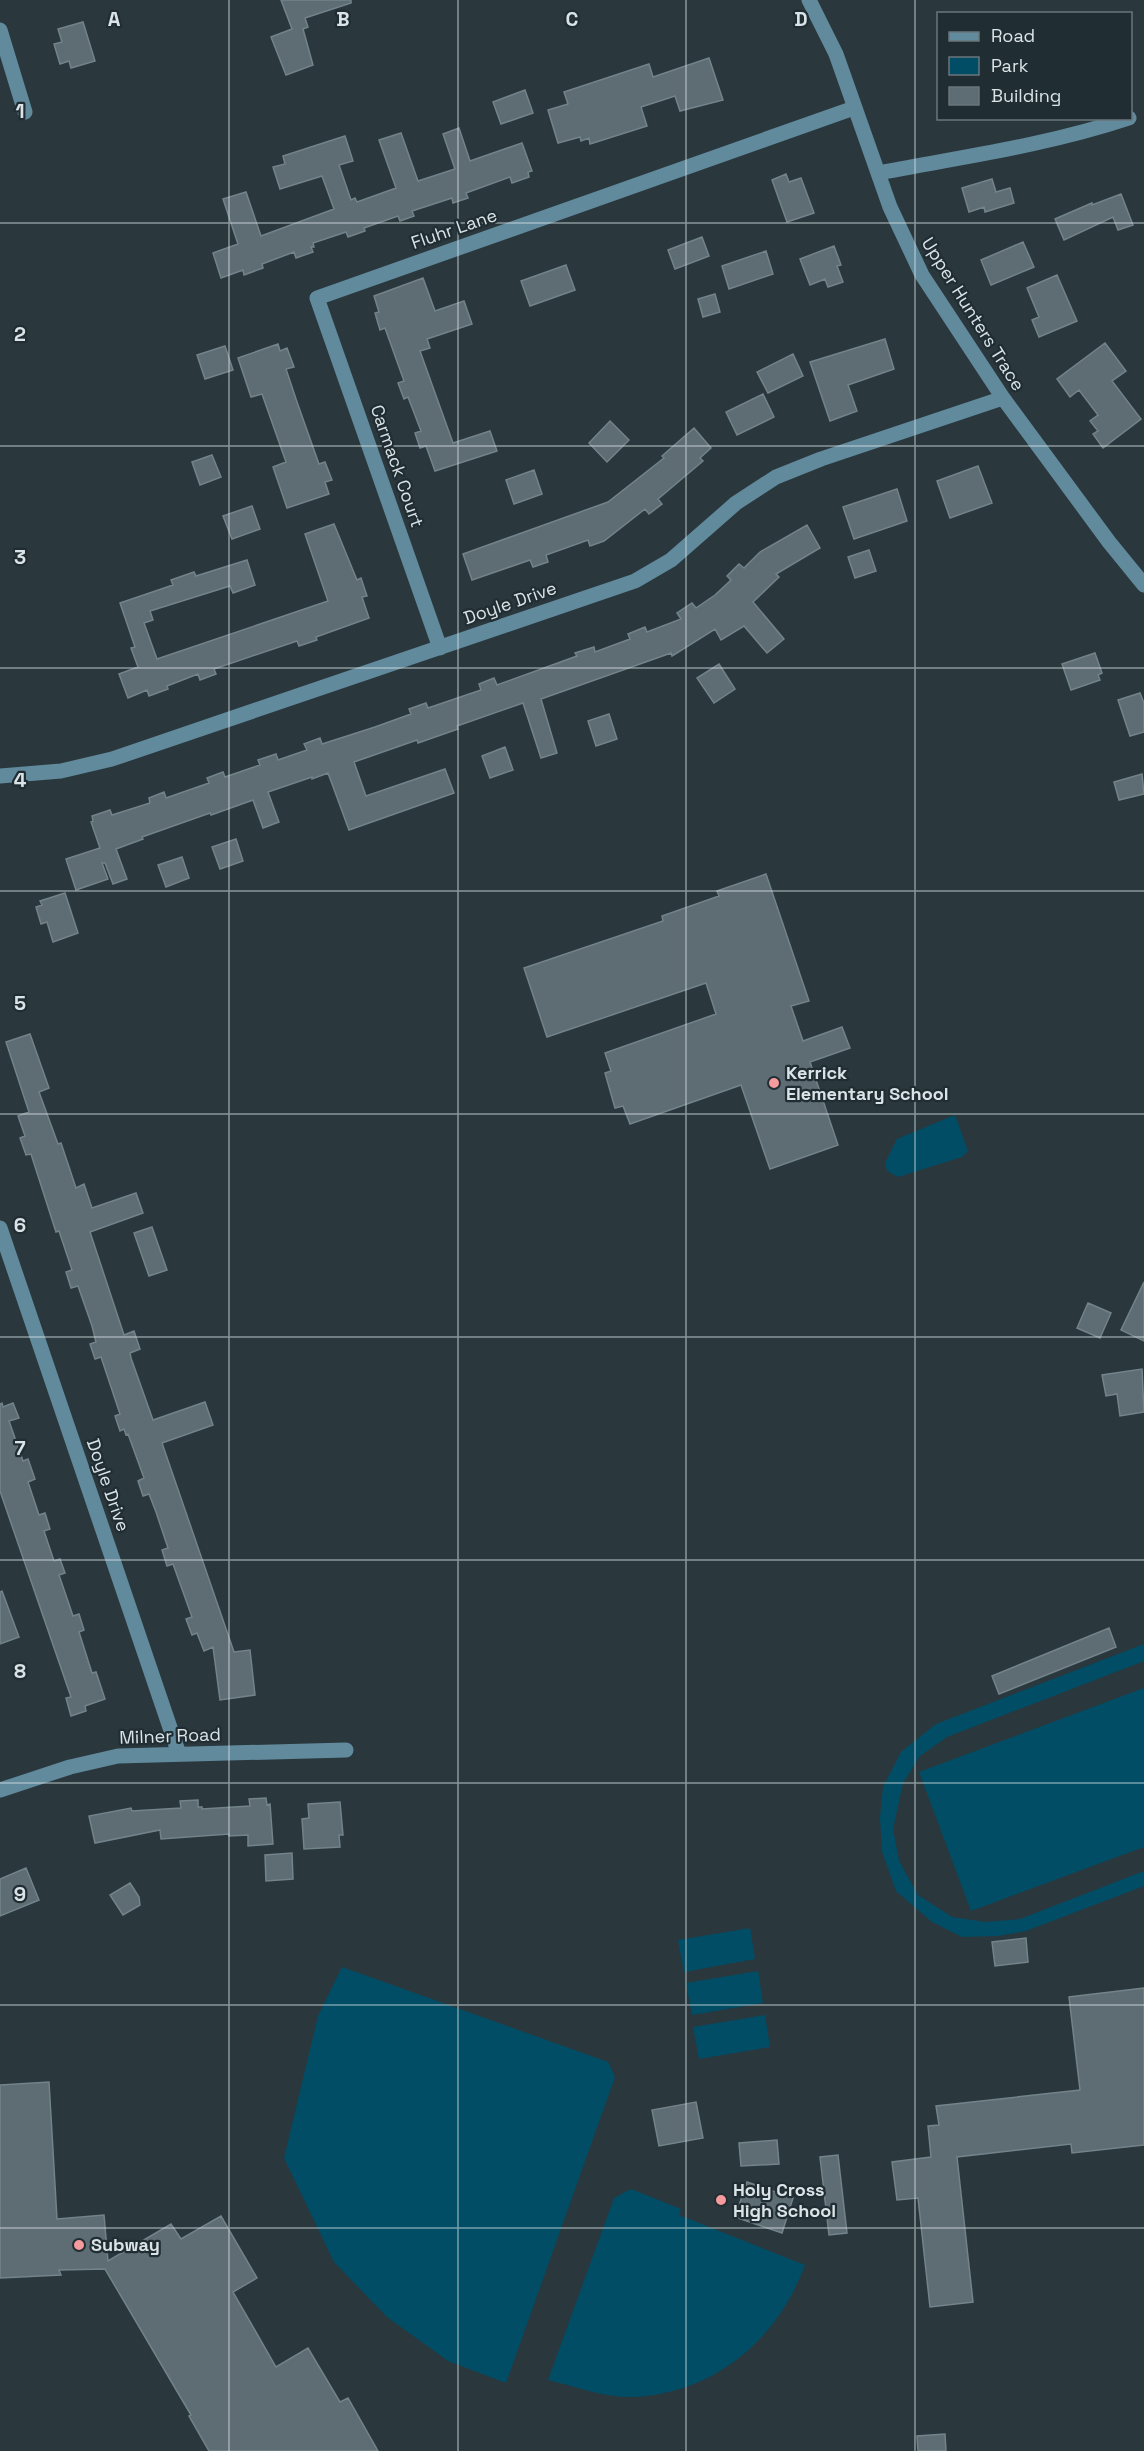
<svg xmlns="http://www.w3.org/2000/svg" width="1144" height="2451" font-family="'Space Grotesk',sans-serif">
  <rect width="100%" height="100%" fill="#2a383e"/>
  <path fill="#004d65" d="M955,1115L968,1151L962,1157L898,1177L887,1171L885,1163L897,1139Z
    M1144,1644V1661L947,1737L920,1756L903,1783L893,1829L899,1861L918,1895L952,1917L985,1922L1020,1919L1144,1871V1886L1026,1931L998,1936L962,1937L932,1922L896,1891L882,1852L880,1818L883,1787L901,1752L936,1724Z
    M1144,1688V1847L971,1911L919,1772Z
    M750,1928L755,1959L684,1972L678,1940Z
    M342,1967L608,2062L615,2077L506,2383L448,2361L387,2317L334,2262L284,2158L318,2016Z
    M758,1971L763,2003L692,2015L686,1983Z
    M765,2015L770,2047L699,2059L693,2027Z
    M631,2189L681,2209L679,2215L805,2265C777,2340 715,2393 633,2397C605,2398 574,2386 548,2380L614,2198Z"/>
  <path fill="#5e6c73" stroke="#73838a" stroke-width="1.5" d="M281,0H351V3L305,18L308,27L303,29L313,65L286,75L271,37L292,29Z
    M83,22L95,61L71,68L69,61L60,64L54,44L62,42L58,29Z
    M709,58L723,100L680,111L675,96L641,107L647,126L590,144L589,138L581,141L580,137L558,143L548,110L568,104L564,92L649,64L653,77Z
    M525,90L533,113L501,124L493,102Z
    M459,128L470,161L522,143L532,171L528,172L529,177L512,183L510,177L466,193L468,198L453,203L452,198L412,211L414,216L400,221L398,216L364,228L365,231L348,237L346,232L313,243L314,247H311L313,252L296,258L294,252L262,264L263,268L244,275L243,270L221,278L213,253L238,244L223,199L246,192L261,236L334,209L322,176L280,189L273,167L285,164L283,156L345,136L353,161L339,165L351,200L355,198L357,202L396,188L379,140L401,133L418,181L455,169L443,134Z
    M786,174L789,182L801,178L814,213L787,222L772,180Z
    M992,179L996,192L1010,188L1014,203L985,212L984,207L969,212L962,188Z
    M1121,194L1133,225L1118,230L1113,217L1064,240L1055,219L1092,203V205Z
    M702,237L709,256L675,269L668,250Z
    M1023,242L1034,267L991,285L981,260Z
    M834,246L841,265L837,266L843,282L828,287L825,279L810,285L800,259Z
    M766,251L773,274L729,289L722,266Z
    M566,265L575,290L530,306L521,281Z
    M1057,275L1077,321L1039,337L1032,320L1039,317L1027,288Z
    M423,278L435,311L464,301L472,324L427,339L430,348L420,351L453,443L490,431L497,451L435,471L426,446L420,448L415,433L421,431L408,397L404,399L398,383L404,381L385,328L380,330L375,313L379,312L374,296Z
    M715,294L720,312L703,317L698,299Z
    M885,339L894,369L848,385L857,411L830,421L810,362Z
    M1105,343L1126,371L1112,381L1141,419L1103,448L1093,434L1098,431L1090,421L1098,415L1079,390L1070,397L1057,379Z
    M278,344L280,351L287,348L294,367L286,369L297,402L319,464L325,462L332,480L325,482L329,494L287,508L273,467L286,462L262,394L251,397L238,358Z
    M225,346L233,370L205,379L197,355Z
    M793,354L803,376L768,393L757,372Z
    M763,394L774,417L737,435L726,412Z
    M610,421L629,440L607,462L589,443Z
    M694,428L711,448L700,458L703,461L658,499L662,504L649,514L645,509L604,541L590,546L588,540L546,555L548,562L533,567L530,560L472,580L463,554L608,502L664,458L662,456Z
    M212,455L221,477L200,485L192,462Z
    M978,466L992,503L950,518L937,481Z
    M534,470L542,494L514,504L506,480Z
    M897,489L907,521L854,539L843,507Z
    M252,506L260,529L232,539L223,516Z
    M334,524L357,580L361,578L367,596L362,597L369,618L316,637L317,640L299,646L297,641L214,669L216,674L200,680L198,674L167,686L168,689L149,696L147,690L128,698L119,674L138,667L131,648L135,647L120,603L173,585L171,580L194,572L196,576L247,560L255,585L233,593L230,586L150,611L153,620L144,623L157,659L328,601L305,534Z
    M807,525L820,548L776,574L779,577L753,602L784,639L767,653L744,626L721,640L715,629L672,656L671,653L541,699L557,753L541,758L523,703L457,726L458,729L418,743L417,740L354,762L366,796L445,769L454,793L349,830L328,773L312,779V777L268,792L279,822L263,828L253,800L211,815L210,813L142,837L143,839L116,849L127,879L113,884L105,863H102L108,879L76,890L66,859L100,848L91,822L93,821L92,816L110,810L112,815L150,803L149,798L164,792L166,798L209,783L207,778L223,772L225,777L260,765L258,760L276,754L278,760L307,750L304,744L320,738L322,744L375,727L411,714L409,709L426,703L428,708L481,690L479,684L494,678L497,685L577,656L575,653L594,647L595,652L630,639L628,634L645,627L647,632L681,619L677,613L692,603L696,608L715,595L731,580L727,576L739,564L744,568L760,552Z
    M869,550L876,571L855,578L848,557Z
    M1095,653L1102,673L1098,675L1100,680L1071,690L1062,664Z
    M719,664L735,689L714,703L697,678Z
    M1140,693L1144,703V732L1130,736L1118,700Z
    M609,714L617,739L596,746L588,721Z
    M505,747L513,770L490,778L482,756Z
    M1142,774L1144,794L1119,800L1114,782Z
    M236,839L243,861L220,869L212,847Z
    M182,857L189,878L166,887L158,865Z
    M766,874L809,1001L791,1006L803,1041L842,1027L850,1048L810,1062L838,1145L770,1169L741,1085L630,1124L623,1106L615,1108L605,1073L611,1071L605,1053L716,1014L706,983L547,1037L524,968L663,921L662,916L719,896L717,891Z
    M65,893L78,933L53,942L47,922L41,924L36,907L42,905L40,901Z
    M30,1034L49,1088L39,1092L58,1144L61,1143L76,1188L84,1184L92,1208L136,1193L143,1213L90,1232L124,1335L134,1331L140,1349L130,1353L131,1358L153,1420L205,1402L213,1425L162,1443L234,1652L250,1650L255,1695L220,1700L213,1647L204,1651L197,1633L192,1635L186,1619L192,1617L173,1564L167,1566L162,1550L168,1548L156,1512L149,1494L143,1496L138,1481L144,1478L128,1434L126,1435L124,1429L120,1431L115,1416L120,1414L101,1357L95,1359L90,1344L96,1342L92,1326L78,1286L71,1288L66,1272L72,1270L59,1231L56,1232L31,1154L26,1155L20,1138L25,1136L18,1116L29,1112L6,1042Z
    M152,1227L167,1270L149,1276L134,1233Z
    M1144,1282V1341L1121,1330Z
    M1088,1303L1111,1313L1100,1338L1077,1328Z
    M1142,1369L1144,1412L1120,1416L1117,1394L1106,1396L1102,1375Z
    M2,1403L3,1407L13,1403L19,1418L9,1421L23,1461L28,1459L35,1479L28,1482L39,1515L45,1513L50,1529L44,1531L54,1561L60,1559L65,1573L59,1575L73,1616L79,1614L84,1630L79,1632L92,1673L96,1672L105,1699L85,1706L86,1711L71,1716L66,1698L71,1697L0,1491V1404Z
    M2,1591L19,1637L0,1644V1592Z
    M1109,1628L1116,1647L999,1694L992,1676Z
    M266,1798L267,1805L270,1804L273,1844L248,1846V1835L229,1836V1834L161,1839L160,1830L95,1843L89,1816L131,1808L132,1811L181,1808L180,1801L198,1800V1807H202V1809L250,1806L249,1799Z
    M340,1802L343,1835H339L340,1847L304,1849L302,1819L309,1818L308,1804Z
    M292,1853L293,1879L266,1881L265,1855Z
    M26,1868L39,1900L0,1916V1879Z
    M130,1883L139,1897L140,1905L123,1915L110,1895Z
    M1026,1938L1028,1962L995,1966L992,1942Z
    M1144,1988V2145L1072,2153L1071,2144L957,2157L973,2302L930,2307L918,2198L897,2200L892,2162L931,2157L928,2126L939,2125L936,2106L1080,2090L1069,1997Z
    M49,2082L57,2219L104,2215L108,2261L171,2224L181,2239L221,2216L257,2278L233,2292L276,2367L308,2348L340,2402L348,2398L378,2451H209L189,2416L191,2415L105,2269L59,2270L61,2275L0,2278V2085Z
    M696,2102L703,2138L659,2146L652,2110Z
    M777,2140L779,2164L741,2166L739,2143Z
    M838,2155L847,2233L829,2235L820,2157Z
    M747,2182L793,2198L782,2233L735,2217Z
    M945,2434L946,2451H918L917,2436Z"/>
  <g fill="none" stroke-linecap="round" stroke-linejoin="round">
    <path stroke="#618a9c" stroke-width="15" d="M809,0L836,54L890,207L922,275L1003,398L1109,542L1144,585
      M0,30L25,112
      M878,173C962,157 1048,145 1129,118
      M440,648L317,298L854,108
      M0,776L61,771L112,759L635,581L671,560L736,503L776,477L821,459L1003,398
      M0,1228L179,1754
      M0,1790L70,1767L118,1756L346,1750"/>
  </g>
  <path fill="none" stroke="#dae3e7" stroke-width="1.5" stroke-opacity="0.55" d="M229,0V2451M458,0V2451M686,0V2451M915,0V2451M0,223H1144M0,446H1144M0,668H1144M0,891H1144M0,1114H1144M0,1337H1144M0,1560H1144M0,1783H1144M0,2005H1144M0,2228H1144"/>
  <g fill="#f59b9e" stroke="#202d33" stroke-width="2">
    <circle cx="774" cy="1083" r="6"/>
    <circle cx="721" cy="2200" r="6"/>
    <circle cx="79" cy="2245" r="6"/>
  </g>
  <g text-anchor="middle" stroke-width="4.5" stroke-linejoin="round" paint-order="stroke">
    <g font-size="18" fill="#dae3e7" stroke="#202d33">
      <text transform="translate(454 229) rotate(-19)" y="6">Fluhr Lane</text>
      <text transform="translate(973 314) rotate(58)" y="6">Upper Hunters Trace</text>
      <text transform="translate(397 466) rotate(71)" y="6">Carmack Court</text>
      <text transform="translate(510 603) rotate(-19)" y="6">Doyle Drive</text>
      <text transform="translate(108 1485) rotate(71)" y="6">Doyle Drive</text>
      <text transform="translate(170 1736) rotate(-2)" y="6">Milner Road</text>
    </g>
    <g font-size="18" font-weight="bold" fill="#dae3e7" stroke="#202d33" text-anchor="start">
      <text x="786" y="1079">Kerrick<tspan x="786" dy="21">Elementary School</tspan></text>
      <text x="733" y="2196">Holy Cross<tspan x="733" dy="21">High School</tspan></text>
      <text x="91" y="2251">Subway</text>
    </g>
  </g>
  <g font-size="20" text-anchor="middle" font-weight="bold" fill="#dae3e7" stroke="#202d33" stroke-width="4.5" stroke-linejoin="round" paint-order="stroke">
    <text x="114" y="26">A</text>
    <text x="343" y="26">B</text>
    <text x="572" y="26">C</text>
    <text x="801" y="26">D</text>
    <text x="20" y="118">1</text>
    <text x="20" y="341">2</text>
    <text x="20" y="564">3</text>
    <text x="20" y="787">4</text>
    <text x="20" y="1010">5</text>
    <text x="20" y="1232">6</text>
    <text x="20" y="1455">7</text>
    <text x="20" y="1678">8</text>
    <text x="20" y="1901">9</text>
  </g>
  <rect x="937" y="12" width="195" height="108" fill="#202d33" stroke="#6a767b" stroke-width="1.5"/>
  <rect x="949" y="32" width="30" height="9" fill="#618a9c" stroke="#6a767b" stroke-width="1.5"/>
  <text x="991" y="42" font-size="18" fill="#dae3e7">Road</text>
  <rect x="949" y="57" width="30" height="18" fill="#004d65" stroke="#6a767b" stroke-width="1.5"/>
  <text x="991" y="72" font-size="18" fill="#dae3e7">Park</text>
  <rect x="949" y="87" width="30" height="18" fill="#5e6c73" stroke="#6a767b" stroke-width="1.5"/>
  <text x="991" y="102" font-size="18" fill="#dae3e7">Building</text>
</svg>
